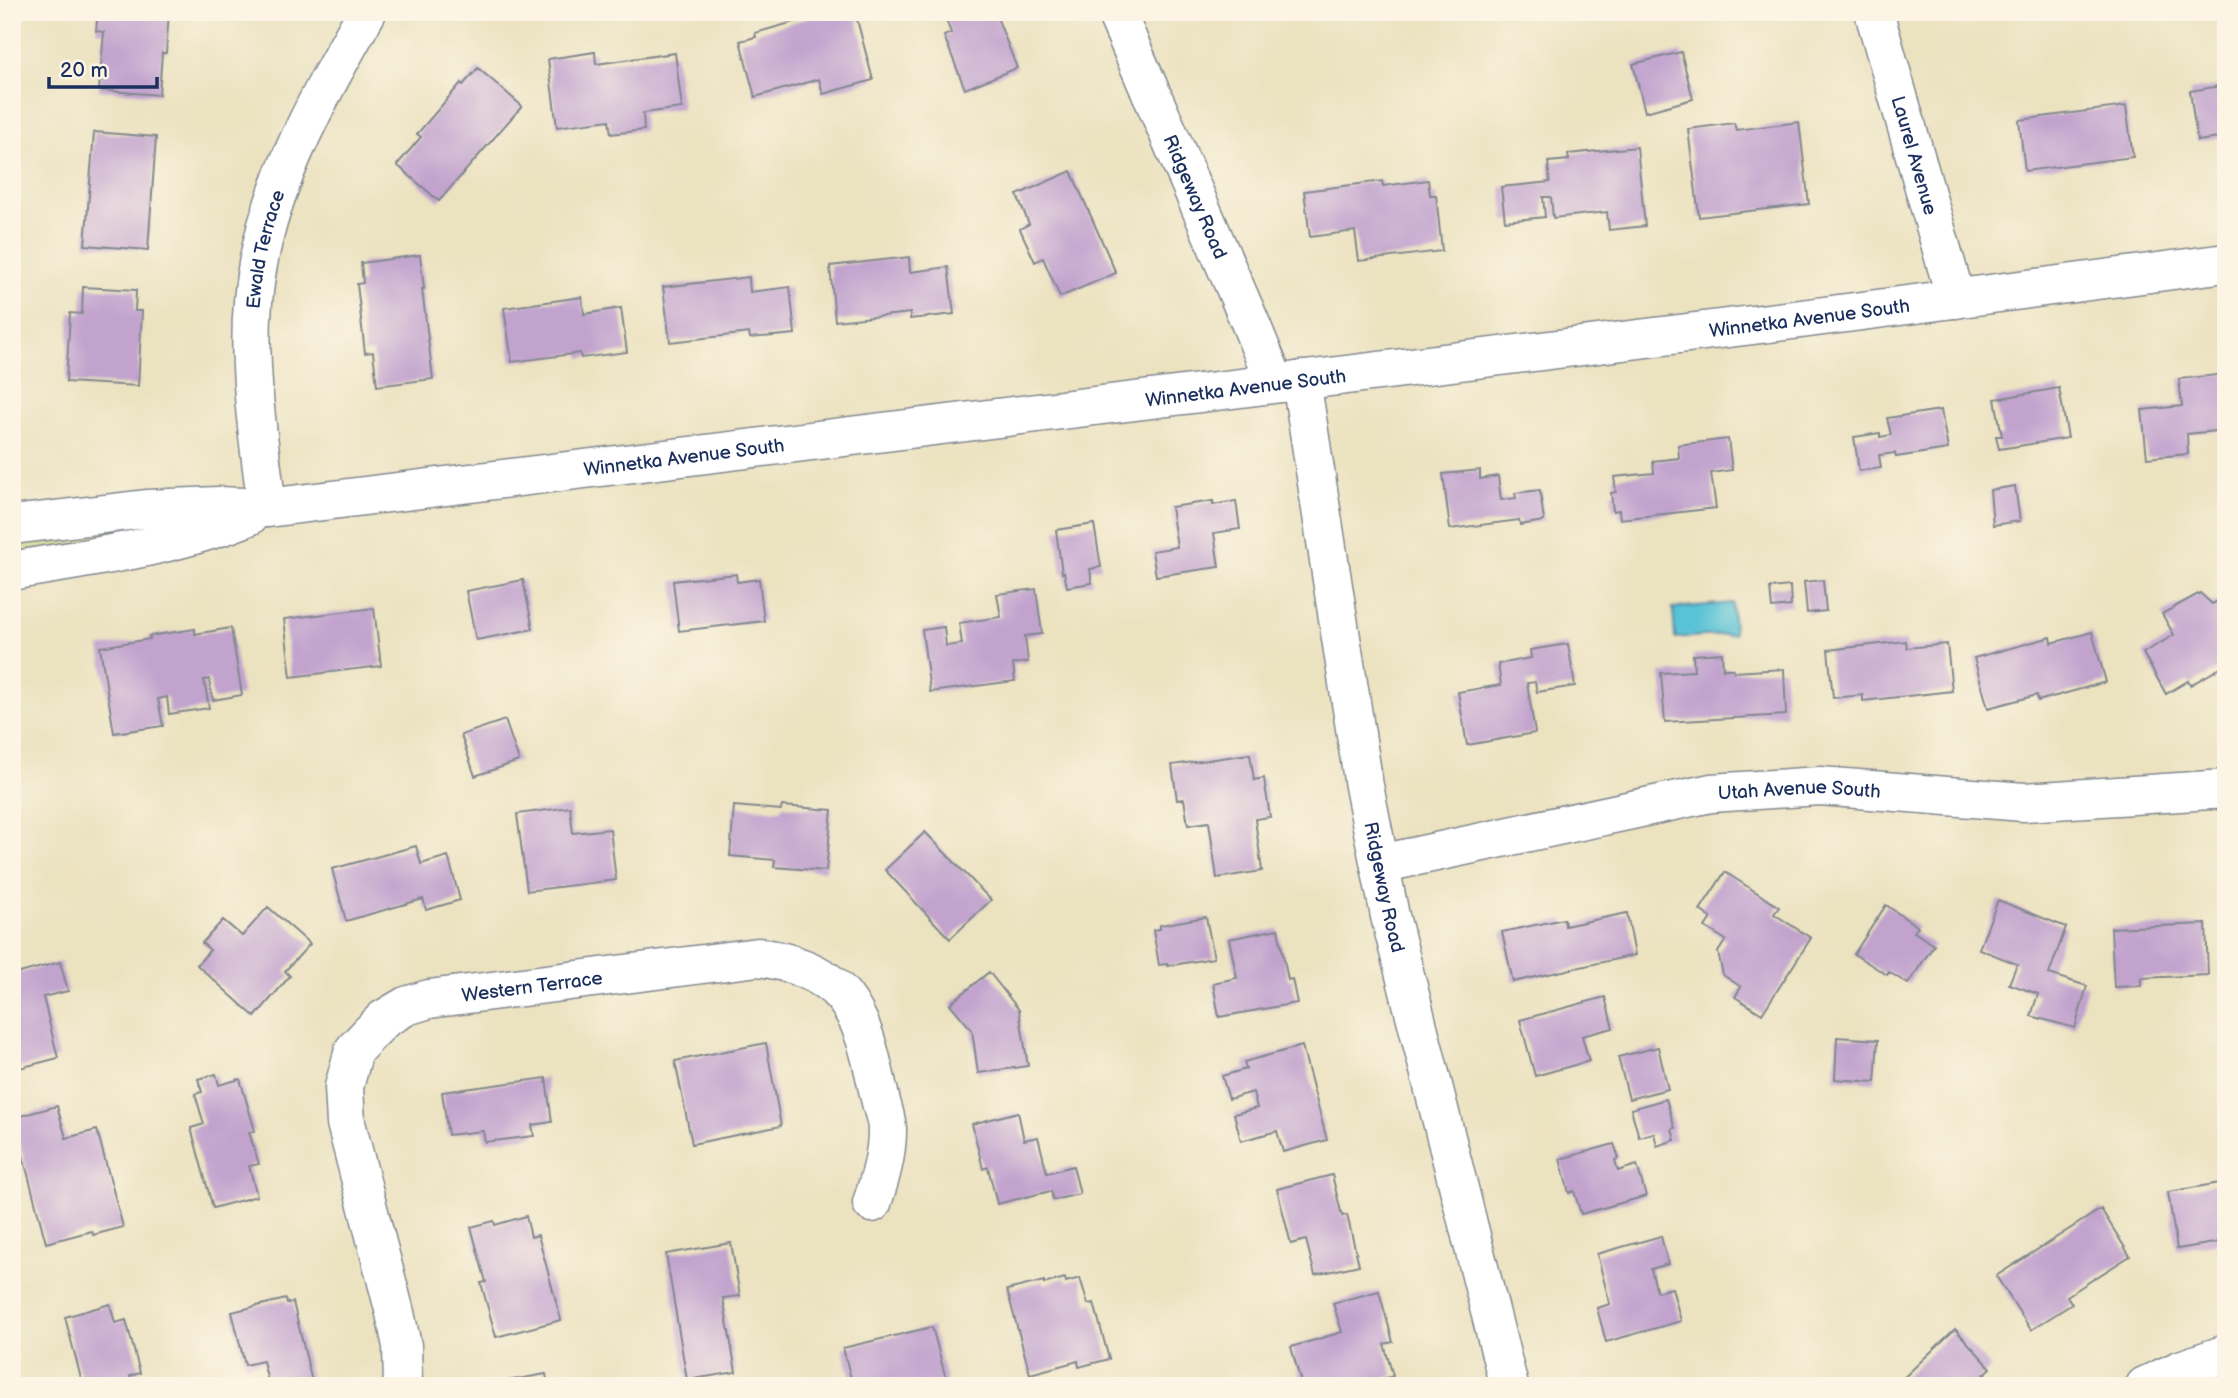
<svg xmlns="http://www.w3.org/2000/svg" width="2238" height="1398" font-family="'Balsamiq Sans',sans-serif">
  <rect width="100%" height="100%" fill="#fcf5e5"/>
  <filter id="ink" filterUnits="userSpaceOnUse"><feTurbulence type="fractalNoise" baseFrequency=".0143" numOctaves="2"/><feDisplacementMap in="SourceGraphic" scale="14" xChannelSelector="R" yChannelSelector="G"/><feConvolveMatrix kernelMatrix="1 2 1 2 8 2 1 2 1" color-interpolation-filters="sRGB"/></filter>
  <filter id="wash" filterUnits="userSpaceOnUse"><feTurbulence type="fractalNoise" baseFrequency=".00686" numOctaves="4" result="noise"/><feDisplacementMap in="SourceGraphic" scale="28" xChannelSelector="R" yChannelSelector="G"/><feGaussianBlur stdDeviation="1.57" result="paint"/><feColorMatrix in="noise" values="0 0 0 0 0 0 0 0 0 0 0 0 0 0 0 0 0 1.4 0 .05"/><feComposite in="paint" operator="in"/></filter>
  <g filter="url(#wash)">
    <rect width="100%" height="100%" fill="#ebe2c0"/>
    <path fill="#b5c265" stroke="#687862" stroke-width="2" d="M149,521L150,531L12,556V539Z"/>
    <path fill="#59c2d6" stroke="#3a789a" stroke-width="2" d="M1732,603L1734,634L1675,638L1673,608Z"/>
    <g id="blocks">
      <path fill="#c1a3ce" d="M98,12H169L166,53H162L159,95L99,90L104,32L96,31Z
        M842,12H855L873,80L823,94L819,79L755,97L740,41L756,37L755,33L822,14L823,18Z
        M943,12H1002L1003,15L997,17L1017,68L965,89L944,36L951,33Z
        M595,52L596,64L675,53L682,108L643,113L644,130L611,134L609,120L557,127L548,59Z
        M1681,52L1693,99L1645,112L1633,64Z
        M478,68L522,106L439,201L397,165L421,137L417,134L461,83L463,85Z
        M2226,85V137L2197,141L2190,91Z
        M2126,106L2133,157L2025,171L2019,120Z
        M1799,122L1809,204L1699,217L1688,129L1734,123L1736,130Z
        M94,132L156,137L148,250L85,245Z
        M1637,147L1645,226L1609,230L1607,212L1553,218L1551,197H1543L1545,217L1505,221L1501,187L1550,182L1548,162L1569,160L1568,154Z
        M1071,171L1116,273L1060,297L1043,258L1035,262L1020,229L1029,224L1017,195Z
        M1428,180L1430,195H1436L1442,251L1359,261L1355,231L1310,237L1304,191L1382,181L1383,186Z
        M420,255L424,289H422L433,379L377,386L373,352L365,353L357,284L363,283L361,263Z
        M909,257L910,272L948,267L954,314L910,319V313L835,321L830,266Z
        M749,277L750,292L790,287L795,334L750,338L749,333L670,342L663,287Z
        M83,287L136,290L135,311H142L138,386L66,382L70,313L82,314Z
        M582,297L584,314L621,308L627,352L581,358L580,353L512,362L504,308Z
        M2226,374V430L2187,434L2188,454L2147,458L2142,410L2182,406L2179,379Z
        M2059,388L2068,438L1999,449L1996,436H2002L1995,399Z
        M1941,410L1948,449L1896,457L1895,453L1879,455L1881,468L1859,471L1854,437L1880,433V437L1891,435L1887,418Z
        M1728,439L1732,470L1711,473L1716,508L1620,519L1619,510L1613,511L1611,493L1616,492L1614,477L1654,473L1653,461L1679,458L1678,445Z
        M1480,470V479L1498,476L1501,500L1516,498L1515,493L1540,490L1544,521L1520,525L1519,520L1450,529L1443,474Z
        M2015,486L2020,521L1993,525L1990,490Z
        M1213,501V505L1236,501L1240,529L1214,533L1219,567L1156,576L1152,551L1177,547L1171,507Z
        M1094,524L1101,567L1090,569L1092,583L1067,587L1064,572L1062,573L1056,530Z
        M736,574L737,582L759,579L764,621L679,631L673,581Z
        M523,580L533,629L476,640L466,591Z
        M1823,580L1826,611L1807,613L1804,582Z
        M1790,586L1791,606L1772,608L1770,588Z
        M1036,589L1042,634L1025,636L1028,662L1013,664L1015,681L930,692L922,630L944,627L946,646L962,644L959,623L1001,617L997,594Z
        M2200,593L2212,604L2226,597V665L2190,685L2188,681L2166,694L2143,653L2174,635L2162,614Z
        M374,608L381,666L291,677L284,619Z
        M231,628L242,695L213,700L209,679L204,680L209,708L169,714L167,697L158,699L163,726L114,733L100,647L150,639L149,636L195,629V634Z
        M2092,632L2106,682L2038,701L2037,695L1988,708L1974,658L2051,637L2052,643Z
        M1906,641L1907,648L1947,644L1952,691L1863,701V695L1833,698L1828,650Z
        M1568,644L1575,686L1537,692L1535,682L1527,683L1535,733L1467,745L1458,692L1501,685L1498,664L1531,658L1530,650Z
        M12,651H14L19,699L12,700Z
        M1722,653L1723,669H1733L1734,672L1784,669L1786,715L1665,722L1661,673L1694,671L1693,655Z
        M505,720L519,761L475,776L461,735Z
        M1250,754L1254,780L1264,778L1270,817L1255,819L1262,871L1217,878L1209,822L1188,825L1184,799L1177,800L1172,765Z
        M734,806L781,810L782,806L832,810L826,871L774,867L775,860L730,856Z
        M570,807L573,833L610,829L616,880L527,891L517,814Z
        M925,832L991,900L950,939L885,870Z
        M12,839L19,862L12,864Z
        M416,846L421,864L448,856L460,900L426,910L423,899L346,921L332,869Z
        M1725,872L1779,907L1774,914L1811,938L1762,1014L1735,997L1741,987L1723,975L1718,952L1726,940L1705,927L1711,918L1700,910Z
        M1998,900L2066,927L2049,974L2087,986L2075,1028L2031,1016L2038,994L2009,984L2017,964L1979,949Z
        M1886,905L1918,927L1914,932L1934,945L1908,984L1889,972L1887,975L1854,954Z
        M268,907L310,944L285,971L290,976L255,1017L197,965L210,950L202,943L223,920L242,936Z
        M1627,913L1635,955L1513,982L1502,932L1564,919L1565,926Z
        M1206,917L1214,958L1167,966V964L1159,965L1153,930L1160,929V925Z
        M2206,924L2208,975L2141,978V986L2114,987L2111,928Z
        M1278,929L1288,980L1292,979L1297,1003L1219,1017L1213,983L1237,978L1229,939Z
        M60,962L68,991L43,997L58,1058L12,1070V975Z
        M989,972L1019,1010L1028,1066L978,1073L972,1030L950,1004Z
        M1605,997L1613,1028L1582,1036L1589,1061L1535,1076L1520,1020Z
        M1837,1037L1878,1040L1875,1082L1835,1079Z
        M766,1043L781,1126L692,1144L675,1061Z
        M1302,1046L1327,1140L1283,1152L1277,1131L1241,1141L1234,1114L1257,1108L1253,1092L1229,1099L1222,1076L1246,1069L1244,1062Z
        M1658,1047L1668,1089L1629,1099L1618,1057Z
        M216,1074L219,1085L240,1079L255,1131L249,1132L259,1164L249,1166L257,1196L213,1208L191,1128L204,1124L195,1094L202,1092L198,1079Z
        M546,1078L552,1122L532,1125L534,1136L485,1142L483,1131L448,1135L442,1092Z
        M1666,1099L1675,1128L1672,1129L1675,1140L1657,1146L1654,1133L1639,1137L1631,1109Z
        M57,1106L66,1138L97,1130L123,1227L93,1235L92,1231L46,1243L13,1118Z
        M1018,1112L1024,1140L1038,1137L1047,1173L1073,1166L1080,1194L1053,1200L1051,1191L997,1204L988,1167L983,1169L972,1124Z
        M1614,1144L1619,1158L1615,1160L1618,1171L1637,1165L1646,1196L1581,1214L1574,1191L1569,1193L1560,1159Z
        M1332,1175L1342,1216L1347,1215L1359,1265L1315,1275L1306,1240L1291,1244L1277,1189Z
        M2226,1182V1241L2177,1249L2168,1192Z
        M2101,1209L2130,1256L2067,1296L2072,1304L2031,1330L1996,1276Z
        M526,1216L531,1237L538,1235L561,1320L496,1337L481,1283L486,1282L471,1227L494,1221L495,1225Z
        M1661,1236L1668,1264L1651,1269L1657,1292L1672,1288L1681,1321L1606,1342L1597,1308L1610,1304L1597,1254Z
        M731,1243L740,1296L723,1298L736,1372L687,1380L666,1254Z
        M1065,1278L1066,1282L1080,1278L1088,1304L1094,1303L1109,1359L1079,1367L1078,1361L1030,1374L1007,1290L1044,1281V1284Z
        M1379,1291L1393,1342L1384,1344L1393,1376L1359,1386H1302L1291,1347L1342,1332L1333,1303Z
        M286,1299L287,1304L293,1302L313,1386H269L263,1361L245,1365L232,1312Z
        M110,1304L115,1323L126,1320L140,1373L130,1376L133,1386H83L65,1317Z
        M932,1327L948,1386H853L843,1348Z
        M1955,1329L1991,1368L1972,1386H1895Z
        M546,1374L548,1386H497L496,1383Z"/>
    </g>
  </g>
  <g filter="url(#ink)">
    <use href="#blocks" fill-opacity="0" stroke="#83888f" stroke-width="2"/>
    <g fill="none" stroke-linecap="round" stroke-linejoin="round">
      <g stroke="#83888f" stroke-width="41">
        <g id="minor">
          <path id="s1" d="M1116,12L1250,322L1275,383"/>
          <path id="s2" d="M1874,12L1956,299"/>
          <path id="s3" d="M1301,380L1364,786L1390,916L1509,1386"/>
          <path id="s4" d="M267,508C259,441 247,370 253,302C261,197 316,102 367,12"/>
          <path id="s5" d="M12,525L146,509L218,506L267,508L1801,319L2226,263"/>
          <path d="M12,571C92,557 174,547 249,516"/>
          <path id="s6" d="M1380,864L1711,793L1820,786L2024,802L2226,789"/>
          <path id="s7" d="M403,1386L402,1346L395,1313L346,1123L344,1087L354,1050L369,1034L384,1019L406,1006L429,999L758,957C788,961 824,972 844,997C866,1025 872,1064 880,1098C882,1108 887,1119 887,1130C887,1156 880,1179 872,1203"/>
          <path d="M2145,1386L2180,1370L2226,1354"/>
        </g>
      </g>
      <use href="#minor" stroke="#fff" stroke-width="38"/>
    </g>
  </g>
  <g text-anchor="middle" stroke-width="5" stroke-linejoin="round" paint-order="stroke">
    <g font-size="19" fill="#1b2f5e" stroke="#fcf5e5">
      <text dy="7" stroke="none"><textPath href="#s2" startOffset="149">Laurel Avenue</textPath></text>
      <text dy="7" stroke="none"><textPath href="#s1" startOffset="201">Ridgeway Road</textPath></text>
      <text dy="7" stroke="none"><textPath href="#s4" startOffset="261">Ewald Terrace</textPath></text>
      <text dy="7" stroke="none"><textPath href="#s5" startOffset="1810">Winnetka Avenue South</textPath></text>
      <text dy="7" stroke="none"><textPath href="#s5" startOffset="1242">Winnetka Avenue South</textPath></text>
      <text dy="7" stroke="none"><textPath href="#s5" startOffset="676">Winnetka Avenue South</textPath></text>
      <text dy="7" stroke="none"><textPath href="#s6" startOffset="427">Utah Avenue South</textPath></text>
      <text dy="7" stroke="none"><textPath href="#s3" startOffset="514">Ridgeway Road</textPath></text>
      <text dy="7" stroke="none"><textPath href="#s7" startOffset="541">Western Terrace</textPath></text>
    </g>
  </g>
  <rect width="2238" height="1398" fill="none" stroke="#fcf5e5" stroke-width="42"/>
  <path d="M49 77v10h108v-10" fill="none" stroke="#1b2f5e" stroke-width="3.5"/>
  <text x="60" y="77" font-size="21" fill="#1b2f5e" stroke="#fcf5e5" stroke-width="5" paint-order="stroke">20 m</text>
</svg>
